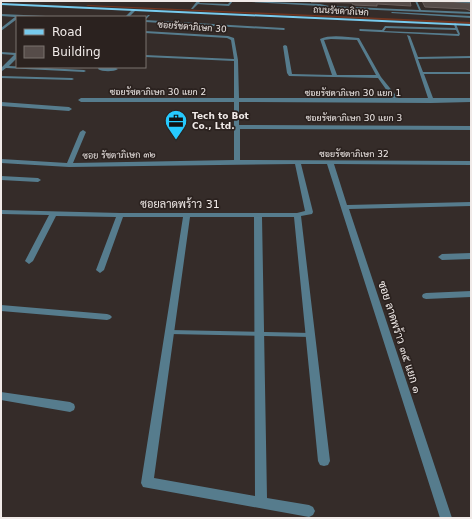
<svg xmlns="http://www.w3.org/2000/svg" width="472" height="519" font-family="'DejaVu Sans',Sarabun,sans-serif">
  <rect width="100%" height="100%" fill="#352c29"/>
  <path fill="#713520" d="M88,5L471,22V24L86,6Z"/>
  <path fill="#564c49" stroke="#6a5f5c" d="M410,1L411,6L377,4V6L353,5L352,3L311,2Z
    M422,1L471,3V11L466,9L425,7Z"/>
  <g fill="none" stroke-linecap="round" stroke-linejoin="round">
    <path fill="#567c8d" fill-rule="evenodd" d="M231,1H248L320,4L329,6L419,10L415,1H417L421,10L471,12V14L330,8L329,14L328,15L327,14L328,7L320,6L233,1L229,6L196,4L197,3L228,4Z
      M452,1H471V3L453,2Z
      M391,13L392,12L471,16V18Z
      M148,15H150L145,20V18Z
      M145,20L284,28L285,29L284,30L145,22Z
      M455,23L456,24L460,34L459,36L360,31L359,30L360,29L382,30L385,26L455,28L454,24ZM386,28L456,30L458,34L384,31Z
      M168,330H170L311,333H313L314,335L313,337H311L170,334H168L167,332Z"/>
    <path fill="#567c8d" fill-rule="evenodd" d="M197,1H201L193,9H191Z
      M133,9L136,10L129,17H125Z
      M1,14L46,16L48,17H17V19L1,31V28L15,17L1,16Z
      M145,31L228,36L234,38L238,60L239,98H392L378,78L289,76L287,73L283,46L285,45L287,46L292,74L332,75L320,39C330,34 348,37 359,38L381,77L398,98H428L407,35L410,36L418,57L471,56V58L418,59L423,72H471V74H424L433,98H471V102L431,103L239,102V125L471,126V130L240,129V160L471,161V165L334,164L347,205L471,202V206L349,209L452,518H440L327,164H301L313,212L312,214L301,216L330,461L328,465L324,466L320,465L318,461L294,217H262L267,498L309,505L313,507L315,511L313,515L309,517L143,487L141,483L183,217H123L104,270L100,273L96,270L116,217L56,216L33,261L29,264L25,261L49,215L1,214V210L120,213H297L305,211L295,164L69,167L1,163V159L67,163L80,132L83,130L86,132L73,163L234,160V102H81L78,100L81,98H234V61L145,57V55L234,59L231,40L227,38L145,33ZM331,39L357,40L376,75H337L324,40ZM190,217H254L255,496L154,478Z
      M1,52L17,53V58L9,66L84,70L86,71L84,72L6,68L2,71L1,68L14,55L1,54Z
      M99,67L116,68L118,69C114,72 102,72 98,69Z
      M1,76L72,78L74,79L72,80L1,78Z
      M1,102L69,107L72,109L69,111L1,106Z
      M1,176L38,178L41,180L38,182L1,180Z
      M471,253V259L442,260L438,257L442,254Z
      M471,291V297L426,299L423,298L422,296L423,294L426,293Z
      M1,305L107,314L110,315L112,317L110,319L107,320L1,311Z
      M1,392L70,402L74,404L75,407L74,410L70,412L1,400Z"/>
    <path fill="#77caed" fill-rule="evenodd" d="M1,3L471,24V26L1,5Z"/>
  </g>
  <defs>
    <g id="office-pin" transform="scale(1.15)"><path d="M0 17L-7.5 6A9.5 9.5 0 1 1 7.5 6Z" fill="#26c9fe" stroke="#2b221f"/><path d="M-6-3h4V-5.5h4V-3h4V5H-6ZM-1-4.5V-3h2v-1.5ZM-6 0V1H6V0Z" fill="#111"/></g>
  </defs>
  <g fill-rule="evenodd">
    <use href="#office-pin" x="176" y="121"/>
  </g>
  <g text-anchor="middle" stroke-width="3.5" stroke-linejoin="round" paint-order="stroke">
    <g font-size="9" fill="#f0eae8" stroke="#2b221f">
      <text transform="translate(341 11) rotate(3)" y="3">ถนนรัชดาภิเษก</text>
      <text transform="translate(192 27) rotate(4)" y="3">ซอยรัชดาภิเษก 30</text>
      <text x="158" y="95">ซอยรัชดาภิเษก 30 แยก 2</text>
      <text x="353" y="96">ซอยรัชดาภิเษก 30 แยก 1</text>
      <text x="354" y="121">ซอยรัชดาภิเษก 30 แยก 3</text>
      <text x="354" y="157">ซอยรัชดาภิเษก 32</text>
      <text transform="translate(119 155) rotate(-1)" y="3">ซอย รัชดาภิเษก ๓๒</text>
    </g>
    <g font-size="9" font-weight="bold" fill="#f0eae8" stroke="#2b221f" text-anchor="start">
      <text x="192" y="119">Tech to Bot<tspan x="192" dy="10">Co., Ltd.</tspan></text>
    </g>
    <g font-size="11" fill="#f0eae8" stroke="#2b221f">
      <text x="180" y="208">ซอยลาดพร้าว 31</text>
      <text transform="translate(400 337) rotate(72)" y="4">ซอย ลาดพร้าว ๓๕ แยก ๑</text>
    </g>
  </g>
  <rect width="472" height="519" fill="none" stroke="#f0eae8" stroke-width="4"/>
  <rect x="16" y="16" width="130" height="52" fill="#2b221f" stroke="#7a726f"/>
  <rect x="24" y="29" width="20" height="6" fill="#77caed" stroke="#7a726f"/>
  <text x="52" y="36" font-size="12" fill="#f0eae8">Road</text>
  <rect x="24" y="46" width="20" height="12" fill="#564c49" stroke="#7a726f"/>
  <text x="52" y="56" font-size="12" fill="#f0eae8">Building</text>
</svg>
